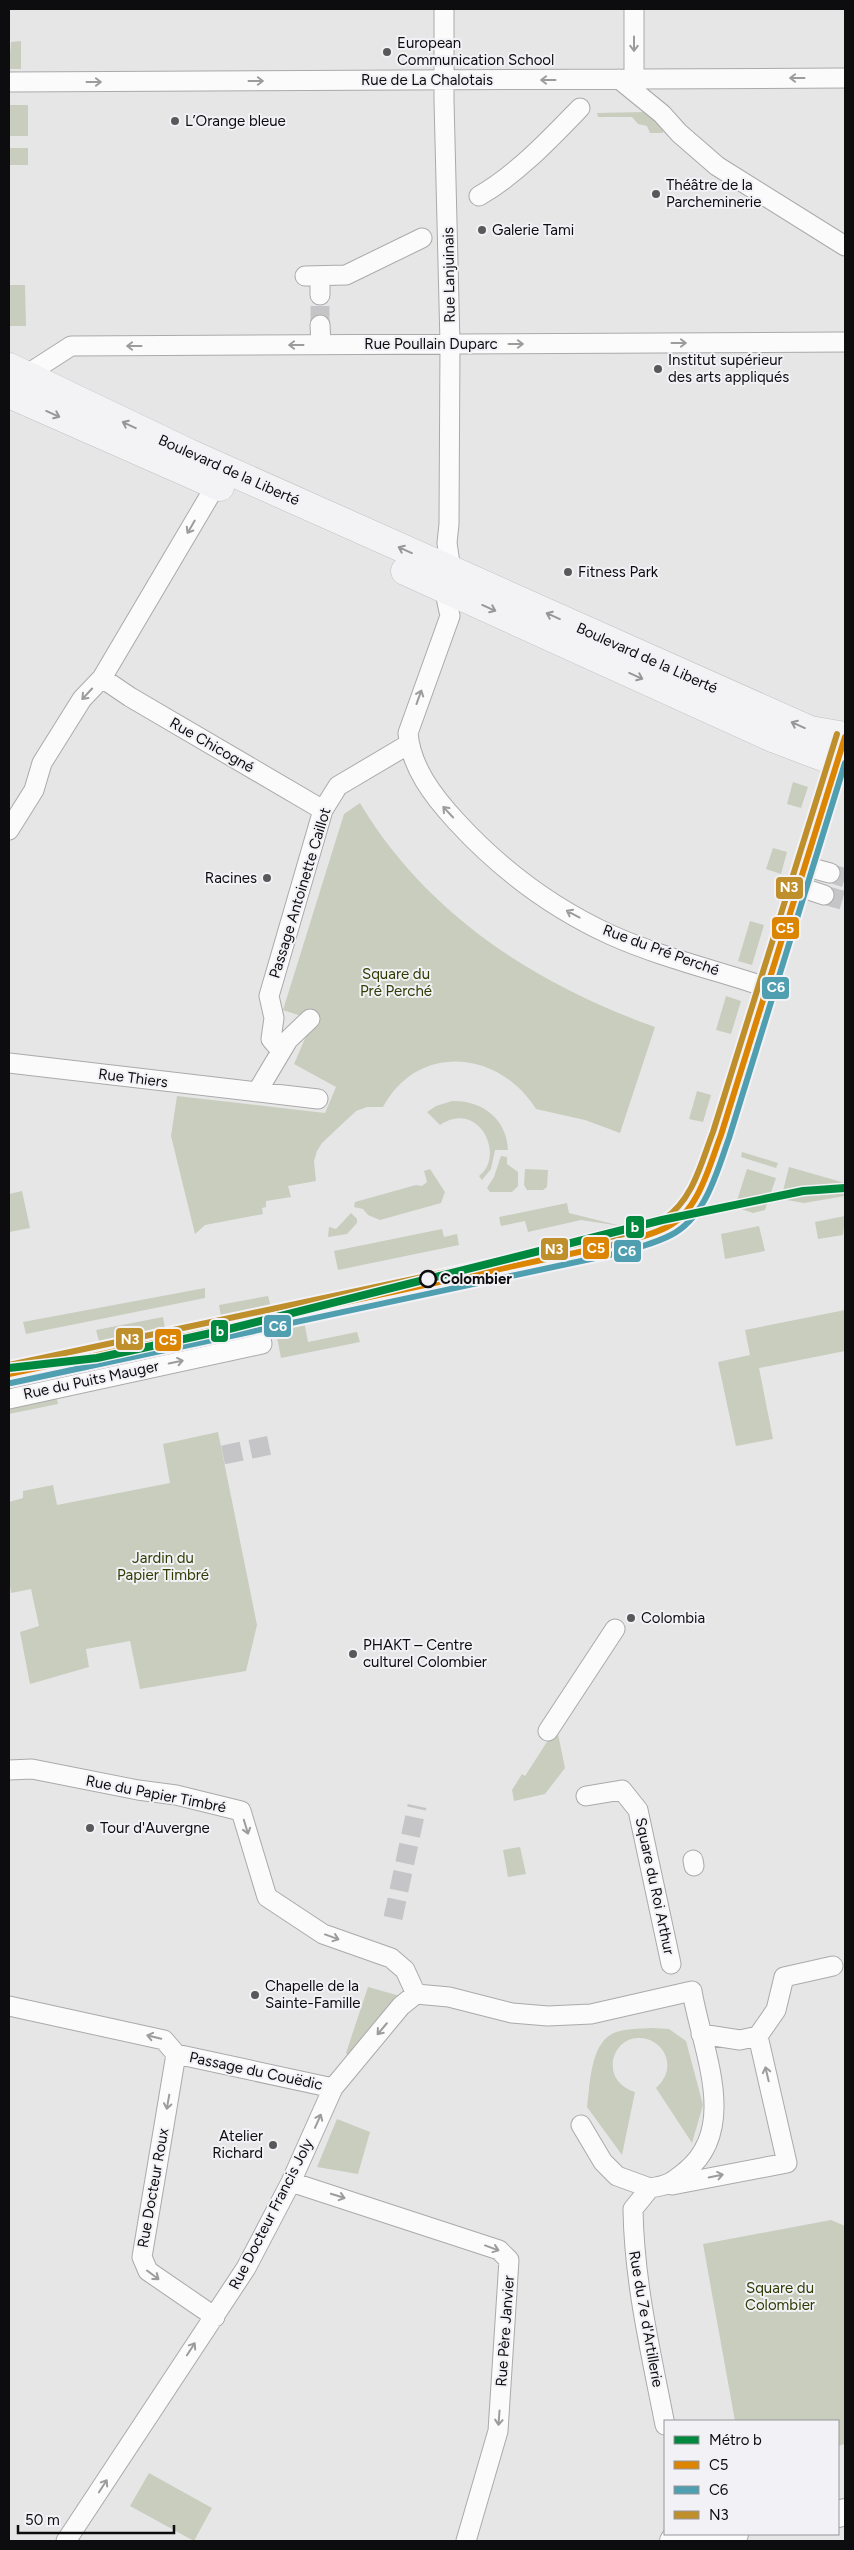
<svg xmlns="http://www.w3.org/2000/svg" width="854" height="2550" font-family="Figtree,sans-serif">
  <rect width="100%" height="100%" fill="#e6e6e7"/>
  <path fill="#c8cdbe" d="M21,41V69H9L11,42Z
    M9,105H28V136H9Z
    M646,112L663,121V133H650L647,126L638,124L632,117H598L597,113Z
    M9,148H28V165H9Z
    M9,285H25L26,326H9Z
    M793,782L808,787L801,808L787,804Z
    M360,803C426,914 535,984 655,1027L620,1133L585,1120L536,1109C499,1050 418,1042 383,1107H367L356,1111L322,1143L317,1151L314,1161L316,1181L288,1186L291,1197L266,1201V1207L262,1208L263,1214L205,1225L195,1234L171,1136L177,1096L325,1113L336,1087L294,1064L313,1020L283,1010L344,814Z
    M773,848L787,852L781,874L766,869Z
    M750,921L764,925L752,965L738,961Z
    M726,996L741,1001L731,1034L716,1030Z
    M697,1091L711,1095L703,1122L689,1119Z
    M452,1101C482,1100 507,1119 508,1150H495L491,1169L482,1180L479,1176C506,1156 479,1099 440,1125L427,1112L436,1106Z
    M742,1152L778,1163L776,1168L741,1157Z
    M501,1156L507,1157V1164L518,1172V1186L512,1192H490L487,1188L494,1177Z
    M789,1167L845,1183V1196L804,1203L781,1199Z
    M430,1169L445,1192L441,1203L380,1220L368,1215L363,1209L354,1207L355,1202L416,1185L422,1186L427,1182L424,1171Z
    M525,1169L548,1170L547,1187L543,1190H527L524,1185Z
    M747,1169L776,1178L765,1210L753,1213L735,1207Z
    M22,1191L30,1228L9,1232V1194Z
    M567,1203L569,1213L621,1226L581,1220L528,1232L525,1221L501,1226L499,1217Z
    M351,1213L357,1219V1223L347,1234L328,1237L329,1227L336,1229Z
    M845,1216L843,1235L818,1239L815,1222Z
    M759,1226L765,1251L725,1259L721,1234Z
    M442,1229L444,1237L457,1234L459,1245L338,1270L334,1251Z
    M205,1288V1298L26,1334L23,1322Z
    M268,1296L271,1307L221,1317L219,1305Z
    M845,1310V1351L759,1368L773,1439L736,1446L718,1362L750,1355L745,1330Z
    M163,1317L165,1328L99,1341L96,1330Z
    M304,1321L308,1342L357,1332L360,1342L281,1358L275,1327Z
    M101,1363L102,1372L9,1391V1382Z
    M56,1394L58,1404L9,1414V1404Z
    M218,1432L257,1625L246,1671L140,1689L130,1641L86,1649L89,1667L30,1684L20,1632L39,1626L31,1589L11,1593L9,1578V1502L23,1498V1491L53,1485L57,1505L170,1483L163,1444Z
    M554,1731L558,1734L565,1768L545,1794L514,1801L512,1790L522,1774L525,1776Z
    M520,1847L526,1874L508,1877L503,1850Z
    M368,1987L400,1996L349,2056L346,2053Z
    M652,2028L669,2029L686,2041L703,2105L692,2143L656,2088C665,2080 670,2069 666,2057C663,2048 656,2042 647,2039C612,2030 597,2081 635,2092L622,2155L587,2107C590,2086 590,2048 610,2035C621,2028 639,2029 652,2028Z
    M337,2119L370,2132L358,2174L317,2167Z
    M831,2220L845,2226V2444L838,2446V2421H735L703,2244Z
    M149,2473L212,2508L194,2541L130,2506Z"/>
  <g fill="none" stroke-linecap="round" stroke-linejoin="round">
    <path stroke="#c5c5c7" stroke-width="19" stroke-dasharray="19 9" stroke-linecap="butt" d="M320,325V295
      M830,873L845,878
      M824,895L845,901
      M223,1455L271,1445
      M393,1918L417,1806"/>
    <g stroke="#aaaaab" stroke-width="21">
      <path id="street" d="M444,9V100L450,344L449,524L447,543L451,570L444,588L450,616L408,733C411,768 434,797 456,821C500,869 552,908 611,935C660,957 715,970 766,987
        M634,9V79
        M619,79L662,114L679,133L717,166L845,246
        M9,82L845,78
        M479,196C517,174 549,140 580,108
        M305,276L346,275L422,238
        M320,276V295
        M320,325L321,345
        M26,375L71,346L845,342
        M102,678L130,697L323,810
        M9,830L34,790L42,763L82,699L102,678L216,485
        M804,866L830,873
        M797,886L824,895
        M281,1051L271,1039L274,1018L269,996L323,810L338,786L409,744
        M9,1063L318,1099
        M257,1092L288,1040L310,1019
        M9,1374L626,1242C640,1238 655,1235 667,1228C700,1209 709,1167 721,1135L839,752
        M9,1399L262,1344L257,1319
        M548,1731L615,1629
        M9,1770L32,1769L138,1790L176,1795L241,1811L267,1897L323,1934L391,1958L405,1970L416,1994
        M586,1796L622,1790L638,1810L671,1964
        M693,1860L694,1866
        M416,1994L449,1997L512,2013L548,2016L591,2014L692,1991C701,2047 740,2127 686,2171C671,2183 669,2185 650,2188
        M9,2006L164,2040L176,2054L333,2088
        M701,2034L740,2040L758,2036L776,2010L784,1977L833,1966
        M176,2054L142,2257L148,2271L215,2317
        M581,2125L603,2162L617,2176L650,2188
        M291,2182L499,2250L509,2260L498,2431L466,2541
        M672,2185L787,2163L758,2036
        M650,2188L633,2209C634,2282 651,2353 665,2425
        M66,2541L246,2268L291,2182L333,2088L401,2006L416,1994"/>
    </g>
    <g stroke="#aaaaab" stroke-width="28">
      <path id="secondary" d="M838,2514L845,2512
        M673,2541L735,2534"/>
    </g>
    <g stroke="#c1c1c2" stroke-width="29">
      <path id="primary" d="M9,367L189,453L810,730L845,736
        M9,394L220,487
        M405,571L775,739L836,762H845"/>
    </g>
    <use href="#street" stroke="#fbfbfb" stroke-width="19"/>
    <use href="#secondary" stroke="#fbfbfb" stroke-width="26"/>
    <use href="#primary" stroke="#f3f3f5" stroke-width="28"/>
    <g stroke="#f2f2f6" stroke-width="10">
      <path id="bus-1" d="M9,1374L626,1242C639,1237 654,1234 667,1227C699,1211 709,1166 721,1135L845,737"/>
    </g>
    <g stroke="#f2f2f6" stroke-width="10">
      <path id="bus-2" d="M11,1383L628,1251C642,1246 658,1242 671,1235C706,1217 717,1171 729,1138L845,763"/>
    </g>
    <g stroke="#f2f2f6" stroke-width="10">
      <path id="bus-3" d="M9,1365L624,1234C636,1229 653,1226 664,1219C693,1200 701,1163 713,1132L837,734"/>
    </g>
    <use href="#bus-1" stroke="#dc8502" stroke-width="6"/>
    <use href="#bus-2" stroke="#509fb1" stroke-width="6"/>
    <use href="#bus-3" stroke="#bf8f2c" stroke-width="6"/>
    <g stroke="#f2f2f6" stroke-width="11">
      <path id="metro-1" d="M9,1368L97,1358L225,1330L662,1220L803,1191L845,1188"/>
    </g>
    <use href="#metro-1" stroke="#00893e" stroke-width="8"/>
  </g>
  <defs><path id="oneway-shaft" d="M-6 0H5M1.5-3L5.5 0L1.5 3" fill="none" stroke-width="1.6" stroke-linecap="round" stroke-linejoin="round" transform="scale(1.25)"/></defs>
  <g stroke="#9c9c9d">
    <use href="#oneway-shaft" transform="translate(634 44) rotate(90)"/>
    <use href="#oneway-shaft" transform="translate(797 78) rotate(180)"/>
    <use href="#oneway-shaft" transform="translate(548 80) rotate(180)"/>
    <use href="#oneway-shaft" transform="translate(256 81)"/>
    <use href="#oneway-shaft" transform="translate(94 82)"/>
    <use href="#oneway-shaft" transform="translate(679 343)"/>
    <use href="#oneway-shaft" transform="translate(516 344)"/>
    <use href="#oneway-shaft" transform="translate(296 345) rotate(180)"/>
    <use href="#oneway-shaft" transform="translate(134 346) rotate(180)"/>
    <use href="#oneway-shaft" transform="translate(191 527) rotate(120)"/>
    <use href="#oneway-shaft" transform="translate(87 694) rotate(133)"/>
    <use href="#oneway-shaft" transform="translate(419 697) rotate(-70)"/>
    <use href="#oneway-shaft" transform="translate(448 812) rotate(-133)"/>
    <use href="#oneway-shaft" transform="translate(573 914) rotate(-152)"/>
    <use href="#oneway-shaft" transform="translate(176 1362) rotate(-12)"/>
    <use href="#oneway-shaft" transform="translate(246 1827) rotate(73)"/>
    <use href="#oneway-shaft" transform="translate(332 1937) rotate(20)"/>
    <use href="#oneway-shaft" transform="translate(382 2029) rotate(130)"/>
    <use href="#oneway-shaft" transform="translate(154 2037) rotate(-166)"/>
    <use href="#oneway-shaft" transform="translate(767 2074) rotate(-103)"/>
    <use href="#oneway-shaft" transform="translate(168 2102) rotate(100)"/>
    <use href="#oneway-shaft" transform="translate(318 2121) rotate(-66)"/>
    <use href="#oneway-shaft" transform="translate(716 2176) rotate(-11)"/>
    <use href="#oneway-shaft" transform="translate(338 2196) rotate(17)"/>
    <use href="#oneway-shaft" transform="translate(492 2248) rotate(20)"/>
    <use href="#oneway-shaft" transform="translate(153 2275) rotate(37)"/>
    <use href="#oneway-shaft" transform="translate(191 2349) rotate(-57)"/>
    <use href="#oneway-shaft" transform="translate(499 2418) rotate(94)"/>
    <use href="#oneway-shaft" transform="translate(103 2486) rotate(-57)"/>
  </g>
  <g stroke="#979799">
    <use href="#oneway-shaft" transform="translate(53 414) rotate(24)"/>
    <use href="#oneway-shaft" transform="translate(129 425) rotate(-155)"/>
    <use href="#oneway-shaft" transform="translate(405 550) rotate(-156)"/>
    <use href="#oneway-shaft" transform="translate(489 608) rotate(24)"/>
    <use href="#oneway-shaft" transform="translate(553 616) rotate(-156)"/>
    <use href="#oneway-shaft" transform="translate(636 676) rotate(24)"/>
    <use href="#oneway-shaft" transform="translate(798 725) rotate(-156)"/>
  </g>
  <g fill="#59595b" stroke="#f2f2f6" stroke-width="2">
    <circle cx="387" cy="52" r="5"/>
    <circle cx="175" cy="121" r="5"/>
    <circle cx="656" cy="194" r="5"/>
    <circle cx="482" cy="230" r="5"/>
    <circle cx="658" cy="369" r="5"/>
    <circle cx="568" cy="572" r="5"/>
    <circle cx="267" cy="878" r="5"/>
    <circle cx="631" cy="1618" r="5"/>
    <circle cx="353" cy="1654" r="5"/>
    <circle cx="90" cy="1828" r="5"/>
    <circle cx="255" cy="1995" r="5"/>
    <circle cx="273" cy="2145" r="5"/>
  </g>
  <circle fill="#f2f2f6" stroke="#0d0d0f" stroke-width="2.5" cx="428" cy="1279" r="8"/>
  <g text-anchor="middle" stroke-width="4" stroke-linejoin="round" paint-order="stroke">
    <g font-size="15" fill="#0d0d0f" stroke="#f2f2f6" text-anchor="start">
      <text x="397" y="48">European<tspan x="397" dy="17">Communication School</tspan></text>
      <text x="185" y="126">L’Orange bleue</text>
      <text x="666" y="190">Théâtre de la<tspan x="666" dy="17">Parcheminerie</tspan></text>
      <text x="492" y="235">Galerie Tami</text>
      <text x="668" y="365">Institut supérieur<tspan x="668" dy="17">des arts appliqués</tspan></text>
      <text x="578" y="577">Fitness Park</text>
      <text x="257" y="883" text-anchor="end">Racines</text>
      <text x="641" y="1623">Colombia</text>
      <text x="363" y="1650">PHAKT – Centre<tspan x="363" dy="17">culturel Colombier</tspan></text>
      <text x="100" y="1833">Tour d'Auvergne</text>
      <text x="265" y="1991">Chapelle de la<tspan x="265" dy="17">Sainte-Famille</tspan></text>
      <text x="263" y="2141" text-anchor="end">Atelier<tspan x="263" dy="17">Richard</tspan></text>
    </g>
    <g font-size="15" fill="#0d0d0f" stroke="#f2f2f6">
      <text x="427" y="85">Rue de La Chalotais</text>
      <text transform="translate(449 275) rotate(-91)" y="5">Rue Lanjuinais</text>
      <text x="431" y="349">Rue Poullain Duparc</text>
      <text transform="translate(229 470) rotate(24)" y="5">Boulevard de la Liberté</text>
      <text transform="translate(647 658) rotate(24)" y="5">Boulevard de la Liberté</text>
      <text transform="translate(212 745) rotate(30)" y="5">Rue Chicogné</text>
      <text transform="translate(300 893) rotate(-73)" y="5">Passage Antoinette Caillot</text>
      <text transform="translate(661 950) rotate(20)" y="5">Rue du Pré Perché</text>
      <text transform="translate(133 1078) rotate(7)" y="5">Rue Thiers</text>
      <text transform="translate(91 1380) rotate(-12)" y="5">Rue du Puits Mauger</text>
      <text transform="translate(156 1794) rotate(11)" y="5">Rue du Papier Timbré</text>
      <text transform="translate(655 1886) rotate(78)" y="5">Square du Roi Arthur</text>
      <text transform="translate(256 2071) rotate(12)" y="5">Passage du Couëdic</text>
      <text transform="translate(153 2188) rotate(-80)" y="5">Rue Docteur Roux</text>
      <text transform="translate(271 2214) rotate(-63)" y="5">Rue Docteur Francis Joly</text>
      <text transform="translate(646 2319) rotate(80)" y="5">Rue du 7e d'Artillerie</text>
      <text transform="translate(505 2331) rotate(-86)" y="5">Rue Père Janvier</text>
    </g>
    <g font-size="15" fill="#2f3b02" stroke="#f2f2f6">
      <text x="396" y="979">Square du<tspan x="396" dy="17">Pré Perché</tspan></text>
      <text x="163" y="1563">Jardin du<tspan x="163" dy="17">Papier Timbré</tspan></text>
      <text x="780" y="2293">Square du<tspan x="780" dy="17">Colombier</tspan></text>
    </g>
    <g font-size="15" font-weight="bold" fill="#0d0d0f" stroke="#f2f2f6" text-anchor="start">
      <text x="440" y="1284">Colombier</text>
    </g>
  </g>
  <g stroke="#f2f2f6" stroke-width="2">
    <rect x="775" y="876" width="29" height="24" rx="5" fill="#bf8f2c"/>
    <rect x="771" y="916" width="29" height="24" rx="5" fill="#dc8502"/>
    <rect x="761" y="976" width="29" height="24" rx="5" fill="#509fb1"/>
    <rect x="625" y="1215" width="20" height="24" rx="5" fill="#00893e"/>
    <rect x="582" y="1236" width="28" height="24" rx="5" fill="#dc8502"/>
    <rect x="540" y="1237" width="29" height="24" rx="5" fill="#bf8f2c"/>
    <rect x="613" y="1239" width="29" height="24" rx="5" fill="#509fb1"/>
    <rect x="263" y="1314" width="29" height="24" rx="5" fill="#509fb1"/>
    <rect x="210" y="1319" width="19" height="24" rx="5" fill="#00893e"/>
    <rect x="115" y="1327" width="29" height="24" rx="5" fill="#bf8f2c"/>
    <rect x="154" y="1328" width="28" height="24" rx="5" fill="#dc8502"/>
  </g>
  <g font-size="14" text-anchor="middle" font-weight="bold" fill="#fff">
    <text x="789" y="892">N3</text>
    <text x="785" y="933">C5</text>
    <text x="776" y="992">C6</text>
    <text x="635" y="1232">b</text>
    <text x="596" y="1253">C5</text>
    <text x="554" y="1254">N3</text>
    <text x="627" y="1256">C6</text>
    <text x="278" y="1331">C6</text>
    <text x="220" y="1336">b</text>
    <text x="130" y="1344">N3</text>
    <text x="168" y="1345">C5</text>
  </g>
  <rect width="854" height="2550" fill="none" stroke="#0d0d0f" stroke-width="20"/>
  <rect x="664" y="2420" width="175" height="115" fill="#f2f2f6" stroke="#96969a"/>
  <rect x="674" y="2436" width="25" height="8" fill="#00893e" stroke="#96969a"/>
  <text x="709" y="2445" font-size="15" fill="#0d0d0f">Métro b</text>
  <rect x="674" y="2461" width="25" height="8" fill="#dc8502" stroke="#96969a"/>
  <text x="709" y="2470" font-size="15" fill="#0d0d0f">C5</text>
  <rect x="674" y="2486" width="25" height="8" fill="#509fb1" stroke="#96969a"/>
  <text x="709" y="2495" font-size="15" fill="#0d0d0f">C6</text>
  <rect x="674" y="2511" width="25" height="8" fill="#bf8f2c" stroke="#96969a"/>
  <text x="709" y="2520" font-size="15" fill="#0d0d0f">N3</text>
  <path d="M18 2525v8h156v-8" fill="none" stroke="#0d0d0f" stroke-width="2.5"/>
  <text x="25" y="2525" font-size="15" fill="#0d0d0f" stroke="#f2f2f6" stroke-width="4" paint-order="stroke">50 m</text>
</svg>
